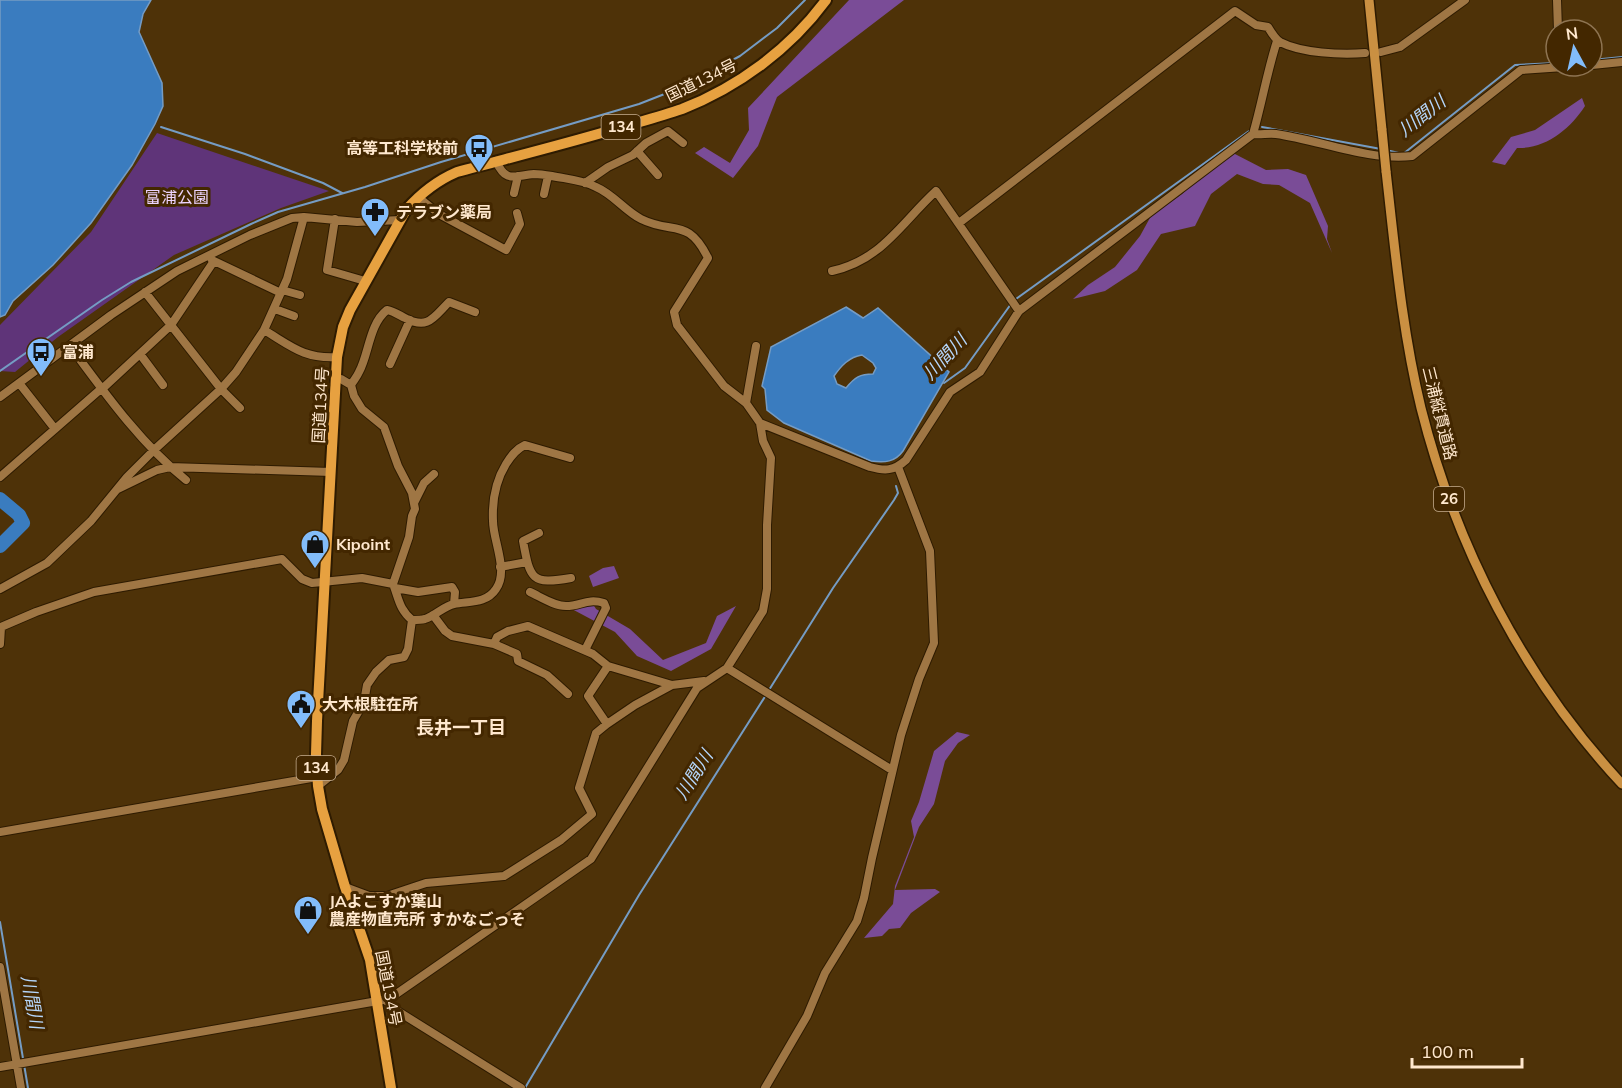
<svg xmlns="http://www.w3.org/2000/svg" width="1622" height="1088" font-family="Mulish,'Noto Sans JP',sans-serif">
  <rect width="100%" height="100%" fill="#4e3208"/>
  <path fill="#5f3479" d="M157,133L329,191L281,208L174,255L58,337L15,372L0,371V325L91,232Z"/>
  <path fill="#7a4c97" d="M849,0H904L777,97L758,146L733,178L695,153L704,147L730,163L749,130L748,108Z
    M1582,98L1585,106C1570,129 1546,149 1517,148L1505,165L1492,162L1511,137L1535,130Z
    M1233,153L1266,170L1288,169L1306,175L1328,226L1327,239L1332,253L1310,203L1279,185L1263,184L1237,174L1211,194L1195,226L1161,234L1137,270L1105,291L1073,299L1088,285L1115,267L1140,236L1151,216L1182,194L1212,165Z
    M614,566L619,578L593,587L589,576L603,568Z
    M593,604L596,609L630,629L663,660L706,643L717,616L736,606L711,649L671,671L637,656L615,632L570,608Z
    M957,732L970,735L958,743L945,761L934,804L919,827L895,890L935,889L940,892L911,913L900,928L889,929L882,936L864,938L893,904L895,886L914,837L911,821L919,802L934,751Z"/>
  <path fill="#3a7cbf" stroke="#759cc4" stroke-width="1.5" fill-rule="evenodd" d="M0,0H151L143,14L139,32L162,83L163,106L155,124L132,165L91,223L53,265L13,301L5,315L0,317Z
    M846,307L863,318L878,308L949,372L903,451C895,462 885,463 871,461L784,423L767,410L765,389L762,386L771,347ZM862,355L873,363L876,368L873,374C860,374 855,377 846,388L837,384L834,376C841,366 849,357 862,355Z"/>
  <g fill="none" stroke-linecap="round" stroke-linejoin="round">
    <path stroke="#759cc4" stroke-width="2" d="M1592,60L1622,57
      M161,127L245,154L323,183L342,193
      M1262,127L1381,149
      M1386,150L1403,154L1515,65L1556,63
      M1016,299L1249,131
      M0,371L102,300L131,282L251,224L278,212L365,187L441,162L639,104L685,86L740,56L777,28L805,0
      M944,383L965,368L1011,304
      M769,690L833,588L894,500L898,493L896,486
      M0,922L28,1088
      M525,1088L639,895L766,695"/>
    <path stroke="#3a7cbf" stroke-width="14" d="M0,499L19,515L23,523L0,546"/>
    <g stroke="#2e1b01" stroke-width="10">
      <path id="minor" d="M1557,0L1558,30
        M1381,52L1400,47L1465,0
        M1592,65L1622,62
        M1253,134C1261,135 1268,133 1276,134C1319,140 1369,161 1412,156L1521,70L1579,66
        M637,151L658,175
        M496,161C506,183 513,176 534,174C539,174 546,175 552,176C566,179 583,180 596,187C613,194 625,211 641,219C673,235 688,217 708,258L674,312L677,325L724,386L746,403
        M585,183L608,167L633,155L646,143L668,131L683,143
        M514,193L518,176
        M544,194L548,176
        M418,197L439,214L506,250L520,224L517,213
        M304,217L287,279L264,330C291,346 304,359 337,357
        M335,219L327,270L365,281
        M959,223L1235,11L1256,25L1268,27C1271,32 1275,39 1280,42C1301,53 1341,55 1365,53
        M212,260L281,293
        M832,271C882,260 901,223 936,191L1019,311
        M282,290L300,295
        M145,292L221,389L240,408
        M275,309L294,316
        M70,346C104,392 141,444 186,480
        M140,354L163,385
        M390,364L410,320
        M336,379H341L351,385L354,396L362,409L384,427L398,466L412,493L415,509L412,516L409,537L393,584
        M19,383L55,429
        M351,385C353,381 357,377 359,372C369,354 369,324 387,310C393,311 399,315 405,318C428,330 433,318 449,302L475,312
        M102,389L171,325L214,261
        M0,397L111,315L177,271L250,235L292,218L304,217L357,222L400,220
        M760,423L870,467C885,471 894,471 906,460L950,392L980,372L1019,311L1253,134C1262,103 1267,72 1277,41
        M0,477L102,388
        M118,489L157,470L170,467L331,472
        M414,503L424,483L434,474
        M539,533L523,541C530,579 531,585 571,578
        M500,567L527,562
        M395,588L418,592L452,587L455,592L454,604
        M0,589L47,563L91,521L127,477L154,450L221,389L236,372L264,330
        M530,592C541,597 554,606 566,606C581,606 587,598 604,603L606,608L585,650
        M433,615L445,631L452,636L494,644L517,654L518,661L547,675L568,694
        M0,644L1,627L36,612L94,592L282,559L302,579L312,583L362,578L393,584C399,599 399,609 412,620C416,620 421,620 425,619C435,616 444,606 454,604C469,601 486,604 496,589C509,571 493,541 493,521C492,500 495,482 506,464C511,456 516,449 525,445L570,458
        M494,644L497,637L508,631L528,626L593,654L608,666L672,685
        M727,668L892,770
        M607,724L588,696L608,666
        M318,786L338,770L344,760L353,721L364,702L367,685L376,672L389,660L404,657L408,649L412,620
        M0,832L317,777
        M345,887L369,896H387L426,883L504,876L561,840L592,814L579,788L596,733L607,724L635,705L672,685L704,681
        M0,967L21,1088
        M386,1000L391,1007L521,1088
        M0,1067L389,999L591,859L697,688L727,668L763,611L767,589V525L771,458L763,441L760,423L746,403L756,346
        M765,1088L807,1016L825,973L857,921L864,898L872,858L901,735L919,679L934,643L930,551L898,467"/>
    </g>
    <g stroke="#2e1b01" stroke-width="12">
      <path id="major" d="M1369,0L1382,130
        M1386,171C1395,250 1402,330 1421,408C1456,547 1524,679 1622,784"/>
    </g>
    <g stroke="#2e1b01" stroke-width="14">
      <path id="highway" d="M391,1088L370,960L345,887L322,809L318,786L316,754L317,721L337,357L343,327L350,310L406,210C421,193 436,181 457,172C509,158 561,145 612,130C635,123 659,117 682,109C738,87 790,49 826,0"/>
    </g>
    <use href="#minor" stroke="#9f7644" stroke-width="8"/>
    <use href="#major" stroke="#ca9042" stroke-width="9"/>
    <use href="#highway" stroke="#e7a140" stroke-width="10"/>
    <g stroke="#2e1b01" stroke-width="12" stroke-linecap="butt">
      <path id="major-bridge" d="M1382,130L1386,171"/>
    </g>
    <use href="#major-bridge" stroke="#ca9042" stroke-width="9"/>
  </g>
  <defs>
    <g id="bus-pin" transform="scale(1.5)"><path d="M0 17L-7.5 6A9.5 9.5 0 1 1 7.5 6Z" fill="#82bcfa" stroke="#432700"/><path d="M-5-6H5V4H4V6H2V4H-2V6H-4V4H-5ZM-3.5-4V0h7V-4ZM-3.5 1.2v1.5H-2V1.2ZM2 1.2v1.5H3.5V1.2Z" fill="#111"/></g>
    <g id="pharmacy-pin" transform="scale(1.5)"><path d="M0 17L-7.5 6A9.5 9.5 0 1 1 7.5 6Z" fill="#82bcfa" stroke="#432700"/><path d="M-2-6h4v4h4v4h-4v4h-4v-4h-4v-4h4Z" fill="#111"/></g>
    <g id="shop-pin" transform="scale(1.5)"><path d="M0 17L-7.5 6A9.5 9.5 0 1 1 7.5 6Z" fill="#82bcfa" stroke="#432700"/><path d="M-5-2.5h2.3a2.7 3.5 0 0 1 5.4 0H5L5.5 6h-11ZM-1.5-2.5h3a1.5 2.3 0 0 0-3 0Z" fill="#111"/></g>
    <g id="civic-pin" transform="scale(1.5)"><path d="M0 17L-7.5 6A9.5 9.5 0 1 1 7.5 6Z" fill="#82bcfa" stroke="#432700"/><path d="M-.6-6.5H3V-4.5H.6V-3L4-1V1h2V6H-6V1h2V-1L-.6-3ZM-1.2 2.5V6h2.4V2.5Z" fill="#111"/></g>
  </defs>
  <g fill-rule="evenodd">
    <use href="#bus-pin" x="479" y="148"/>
    <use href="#pharmacy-pin" x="375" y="212"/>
    <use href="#bus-pin" x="41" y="352"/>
    <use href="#shop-pin" x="315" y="544"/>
    <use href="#civic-pin" x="301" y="704"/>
    <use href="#shop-pin" x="308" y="910"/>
  </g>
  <g text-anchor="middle" stroke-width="6" stroke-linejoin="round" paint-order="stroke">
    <g fill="#432700" stroke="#c7ae90" stroke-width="1.5">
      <rect x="601.5" y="115" width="39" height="24" rx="4.5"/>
      <rect x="1434" y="487" width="30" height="24" rx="4.5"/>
      <rect x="296.5" y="756" width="39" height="24" rx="4.5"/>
    </g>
    <g font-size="15" font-weight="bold" fill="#ffe8ce">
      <text x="621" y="132">134</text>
      <text x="1449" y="504">26</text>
      <text x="316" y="773">134</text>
    </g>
    <g font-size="16" fill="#ffe8ce" stroke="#432700">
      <text transform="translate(701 80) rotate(-26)" y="6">国道134号</text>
      <text transform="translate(320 405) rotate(-87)" y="6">国道134号</text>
      <text transform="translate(1440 413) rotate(76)" y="6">三浦縦貫道路</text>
      <text transform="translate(389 988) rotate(79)" y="6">国道134号</text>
    </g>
    <g font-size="16" font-weight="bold" fill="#ffe8ce" stroke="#432700" text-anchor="start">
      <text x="458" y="154" text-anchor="end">高等工科学校前</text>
      <text x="396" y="218">テラブン薬局</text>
      <text x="62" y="358">富浦</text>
      <text x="336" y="550">Kipoint</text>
      <text x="322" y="710">大木根駐在所</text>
      <text x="329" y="907">JAよこすか葉山<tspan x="329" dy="18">農産物直売所 すかなごっそ</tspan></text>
    </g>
    <g font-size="16" fill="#edd4fe" stroke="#432700">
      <text x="177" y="203">富浦公園</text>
    </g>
    <g font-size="18" font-style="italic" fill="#b5d6fa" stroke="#432700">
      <text transform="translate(1422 116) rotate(-38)" y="6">川間川</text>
      <text transform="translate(945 357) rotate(-47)" y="6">川間川</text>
      <text transform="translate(694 775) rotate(-58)" y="6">川間川</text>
      <text transform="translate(32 1002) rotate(80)" y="6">川間川</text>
    </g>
    <g font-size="18" font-weight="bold" fill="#ffe8ce" stroke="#432700">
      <text x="461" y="734">長井一丁目</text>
    </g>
  </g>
  <g transform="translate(1574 48) rotate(352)"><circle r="28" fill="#432700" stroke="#8e7452" stroke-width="1.5"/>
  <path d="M0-4.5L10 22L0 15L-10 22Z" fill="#82bcfa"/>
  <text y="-9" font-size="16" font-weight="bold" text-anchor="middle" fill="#ffe8ce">N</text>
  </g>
  <path d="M1412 1058v9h110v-9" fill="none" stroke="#ffe8ce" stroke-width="3"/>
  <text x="1421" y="1058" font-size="18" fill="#ffe8ce" stroke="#432700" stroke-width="4.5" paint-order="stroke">100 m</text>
</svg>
